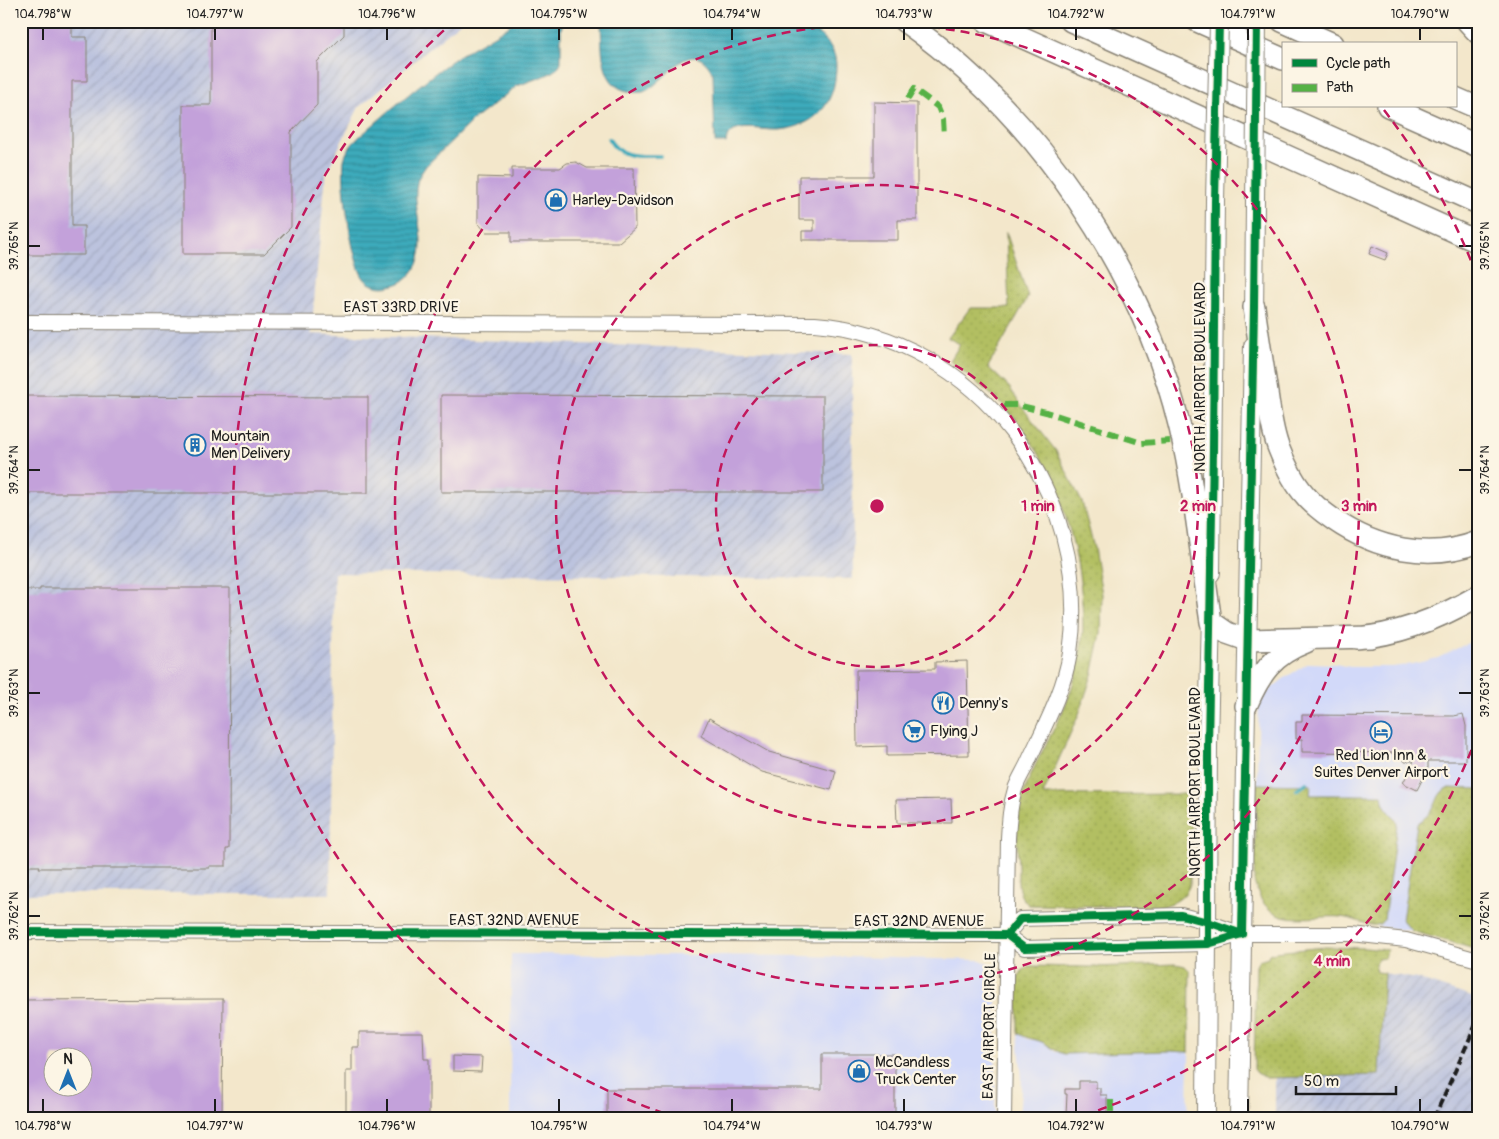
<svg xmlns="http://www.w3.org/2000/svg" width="1499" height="1139" font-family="Pangolin,sans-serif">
  <defs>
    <pattern id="industrial-furrows" width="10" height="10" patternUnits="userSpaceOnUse" patternTransform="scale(1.25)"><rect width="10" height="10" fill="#bcc3de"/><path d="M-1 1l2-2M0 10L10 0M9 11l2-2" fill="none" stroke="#a1a7be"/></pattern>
    <pattern id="grass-dots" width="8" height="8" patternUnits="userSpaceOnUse" patternTransform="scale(1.25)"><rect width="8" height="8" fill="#b2bf62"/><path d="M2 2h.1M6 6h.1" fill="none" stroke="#98a454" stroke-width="1.8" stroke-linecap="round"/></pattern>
    <pattern id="water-rules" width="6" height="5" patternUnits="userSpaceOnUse" patternTransform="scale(1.25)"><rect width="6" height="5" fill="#3caabb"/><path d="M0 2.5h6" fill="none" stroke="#328a97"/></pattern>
  </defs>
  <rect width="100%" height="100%" fill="#fcf5e5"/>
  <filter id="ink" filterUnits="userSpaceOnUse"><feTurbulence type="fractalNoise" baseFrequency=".02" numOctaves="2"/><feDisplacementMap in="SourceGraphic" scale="10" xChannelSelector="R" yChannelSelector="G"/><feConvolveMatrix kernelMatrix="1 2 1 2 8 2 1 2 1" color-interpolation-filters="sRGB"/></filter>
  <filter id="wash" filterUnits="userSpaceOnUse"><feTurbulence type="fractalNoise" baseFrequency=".0096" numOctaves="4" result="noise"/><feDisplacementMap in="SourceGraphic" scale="20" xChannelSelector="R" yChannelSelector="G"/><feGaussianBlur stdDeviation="1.12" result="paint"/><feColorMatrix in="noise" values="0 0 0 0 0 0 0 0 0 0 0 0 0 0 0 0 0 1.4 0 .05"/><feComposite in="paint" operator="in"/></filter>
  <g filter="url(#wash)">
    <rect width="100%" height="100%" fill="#f3e7cb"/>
    <path fill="#d2d9f9" d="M1478,638V789L1447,788L1437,799L1434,807L1429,814L1417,824L1402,919L1412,931L1375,926L1381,924L1397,821L1386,809L1382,802L1310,795V785L1257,784L1259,698L1286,677L1309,663L1335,664L1350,667H1393L1413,664L1438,658Z
      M511,954L803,956L981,960L989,964L993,970L996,982L995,1118H510Z
      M1018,1033L1027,1039L1040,1041L1049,1045L1055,1052L1169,1051L1189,1052L1188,1118H1019L1022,1079Z"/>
    <path fill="url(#industrial-furrows)" d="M21,21H462L359,107L326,173L311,334L852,354L853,579L334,573L330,894H21Z
      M1384,973L1417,979L1478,999V1118H1275V1078L1379,1075Z"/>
    <path fill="url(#grass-dots)" stroke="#676e3f" d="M1006,232L1028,297L988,367L1010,388L1019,403L1056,451L1082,502L1094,548L1102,594L1101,634L1092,675L1079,714L1043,795L1192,794L1190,884C1185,899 1172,905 1156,907L1029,905C1016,895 1018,882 1018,867C1017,843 1015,815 1024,792C1034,763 1051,737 1063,710C1072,692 1077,671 1080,652C1081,644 1083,636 1083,629C1083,566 1068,509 1039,454C1029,436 1014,422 1004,405L950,361L960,344L948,338L970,308H1009Z
      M1257,784L1311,785L1310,795H1382C1383,811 1394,812 1397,824L1384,919C1379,927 1373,926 1364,923C1357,921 1350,918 1342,917C1325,915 1292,922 1277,914C1263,907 1258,896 1254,881Z
      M1447,788L1478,789V950L1412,931L1402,920L1417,824C1423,819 1429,815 1433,809C1438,800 1438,793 1447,788Z
      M1325,947L1365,948L1387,950L1385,958L1378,959L1375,964L1377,972L1384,973L1379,1075L1267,1078L1257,1073L1254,1069L1256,966L1259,960L1268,957L1269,954L1275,952Z
      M1176,964L1185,966L1190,971L1189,1052L1169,1051L1064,1054C1054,1051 1051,1046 1042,1042C1032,1038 1027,1039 1018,1033V978L1022,971L1028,966L1095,967Z"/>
    <path fill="url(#water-rules)" stroke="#2c636c" d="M515,21H563L561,30V62L558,68L549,74L517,86L473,120L426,166C422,172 418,177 417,183C411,212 431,242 414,270C410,276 404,282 397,284C385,289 370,288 363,277C351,259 341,181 344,160C346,151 352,144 358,138C388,112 418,85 450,62C470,47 495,37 515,21Z
      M601,21H800C817,32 836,43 836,66C836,103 817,126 779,130C765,131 747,125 734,131C728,133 727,138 726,143H715L713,74C691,30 665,85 643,92C637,93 630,92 624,90C599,82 602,43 601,21Z"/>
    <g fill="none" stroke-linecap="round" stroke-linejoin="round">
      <path stroke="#3caabb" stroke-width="4" d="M609,139C619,159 641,156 660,156
        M1297,790L1307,783"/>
    </g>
    <g id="blocks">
      <path fill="#c3a1da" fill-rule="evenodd" d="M21,21H72V37H87V81H72V226H84V255H21Z
        M211,21H344V35L317,62V105L291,132V227L264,254H183V105H211Z
        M874,102L917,103V220H898V240H802V231H814V220H799V176H874Z
        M576,162L587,168H634L635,228L619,242H511V232H486L478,223V177L512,178V168H560L567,163Z
        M1372,246L1388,253L1385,260L1369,254Z
        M441,395L823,396V492H441Z
        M21,396L368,397V493H21Z
        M40,588H230L229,849H226V866H209V868H39L40,866H23V849H21V607H23V590H40Z
        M967,661L969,755L887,756V746L857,747L856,670L935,669V662Z
        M1463,714L1466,726V761H1428V768L1417,790L1403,783L1414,761H1404V753L1302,752V739H1296V722H1302V715L1454,716Z
        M709,718L769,752L836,771L831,790L762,772L701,736Z
        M951,799L952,823H897L896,800Z
        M223,999L222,1118H21V1000ZM52,1056H82V1086H52Z
        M359,1032H423L424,1059H429V1118H346V1071H352V1047H359Z
        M822,1054H895V1118H607V1089H822Z
        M453,1056L482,1057L481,1072L453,1071Z
        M1079,1081H1096V1088H1100V1095H1107V1118H1065V1115H1066L1067,1094H1065V1089H1079Z"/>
    </g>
  </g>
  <g filter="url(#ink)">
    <use href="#blocks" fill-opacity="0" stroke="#888274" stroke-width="1"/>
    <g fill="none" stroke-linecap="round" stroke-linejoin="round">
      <g stroke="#888274" stroke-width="16">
        <path id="minor" d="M21,322L815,324C978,336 1094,494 1070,653C1064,691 1044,727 1028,762C1024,771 1018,780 1015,789C1010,805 1009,821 1008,838L1004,1118
          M21,932L1007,935L1024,948L1208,944L1242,934H1352L1406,940L1478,960
          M1007,935L1020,919L1181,915L1208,922L1242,934"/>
      </g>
      <g stroke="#888274" stroke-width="20">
        <path id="major" d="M1254,320L1255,202
          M1211,573L1215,201
          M1206,1118L1208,746L1211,612
          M1239,1118L1246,706L1253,346"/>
      </g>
      <g stroke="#888274" stroke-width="24">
        <path id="highway" d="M904,21C1038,116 1142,269 1180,428C1195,491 1201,557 1211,622L1227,633L1247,640L1371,637
          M986,21L1478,242
          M1071,21L1478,203
          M1197,21L1283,59
          M1282,21L1333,44
          M1467,21L1478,33
          M1455,98L1478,108
          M1388,106L1478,146
          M1254,307C1258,336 1263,365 1267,393C1270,412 1272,432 1279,449C1285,464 1294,483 1305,495C1313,505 1324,513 1334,520C1376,549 1429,561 1478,542
          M1356,638C1400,635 1440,618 1478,596
          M1246,706C1260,674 1272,655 1306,642"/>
      </g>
      <use href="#minor" stroke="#fff" stroke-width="14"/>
      <use href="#major" stroke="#fff" stroke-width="18"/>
      <use href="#highway" stroke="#fff" stroke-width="21"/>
      <path stroke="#1c1c1c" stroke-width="4" stroke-dasharray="8 4" stroke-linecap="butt" d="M1434,1118L1478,1020"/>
      <g stroke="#888274" stroke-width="20" stroke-linecap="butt">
        <path id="major-bridge" d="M1215,201L1219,21
          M1255,202L1257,21"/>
      </g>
      <use href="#major-bridge" stroke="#fff" stroke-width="18"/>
      <path stroke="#55b145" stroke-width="6" stroke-dasharray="12 6" stroke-linecap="butt" d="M908,99L914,89L938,107L943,119L944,136
        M1004,405H1017L1046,412L1142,443L1170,441
        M1111,1100V1118"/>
      <g stroke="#fcf5e5" stroke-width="11">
        <path id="cycleway" d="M21,932L1007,935L1024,948L1208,944L1242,934
          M1242,934L1254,307L1257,21
          M1007,935L1020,919L1181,915L1208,922L1242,934
          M1208,944V746L1213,450L1215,201L1219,21"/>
      </g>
      <use href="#cycleway" stroke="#00873e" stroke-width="8"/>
    </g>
  </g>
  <path fill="none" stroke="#1c1c1c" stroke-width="2" d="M43,28V40M215,28V40M387,28V40M559,28V40M732,28V40M904,28V40M1076,28V40M1248,28V40M1420,28V40M28,246H40M1459,246H1472M28,470H40M1459,470H1472M28,693H40M1459,693H1472M28,916H40M1459,916H1472M43,1099V1112M215,1099V1112M387,1099V1112M559,1099V1112M732,1099V1112M904,1099V1112M1076,1099V1112M1248,1099V1112M1420,1099V1112"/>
  <g fill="none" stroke="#c2185b" stroke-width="2.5" stroke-dasharray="9 6">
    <circle cx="877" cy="506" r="161"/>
    <circle cx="877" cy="506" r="321"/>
    <circle cx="877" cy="506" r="482"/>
    <path d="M1477 736A643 643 0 0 1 1076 1118M678 1118A643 643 0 0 1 451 24M1384 110A643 643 0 0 1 1477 276"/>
  </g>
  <defs>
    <g id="shop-ring" transform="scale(1.125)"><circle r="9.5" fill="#fcf5e5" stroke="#1f6fb2" stroke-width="1.5"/><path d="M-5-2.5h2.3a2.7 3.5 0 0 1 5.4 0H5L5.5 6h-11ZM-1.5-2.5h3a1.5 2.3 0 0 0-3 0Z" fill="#1f6fb2"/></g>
    <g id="building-ring" transform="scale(1.125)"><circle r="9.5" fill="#fcf5e5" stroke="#1f6fb2" stroke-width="1.5"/><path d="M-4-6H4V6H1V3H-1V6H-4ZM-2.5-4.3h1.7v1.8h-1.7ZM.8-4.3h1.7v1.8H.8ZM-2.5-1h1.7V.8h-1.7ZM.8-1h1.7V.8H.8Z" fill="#1f6fb2"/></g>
    <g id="restaurant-ring" transform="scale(1.125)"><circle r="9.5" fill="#fcf5e5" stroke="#1f6fb2" stroke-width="1.5"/><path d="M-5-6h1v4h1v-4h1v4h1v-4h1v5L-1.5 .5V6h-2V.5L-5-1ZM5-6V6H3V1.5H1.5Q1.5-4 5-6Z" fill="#1f6fb2"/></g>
    <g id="supermarket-ring" transform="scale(1.125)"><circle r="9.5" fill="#fcf5e5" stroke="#1f6fb2" stroke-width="1.5"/><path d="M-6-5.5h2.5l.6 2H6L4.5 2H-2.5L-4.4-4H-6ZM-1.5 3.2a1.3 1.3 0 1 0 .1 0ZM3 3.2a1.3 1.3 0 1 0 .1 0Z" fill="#1f6fb2"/></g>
    <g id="hotel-ring" transform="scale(1.125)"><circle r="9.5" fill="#fcf5e5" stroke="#1f6fb2" stroke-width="1.5"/><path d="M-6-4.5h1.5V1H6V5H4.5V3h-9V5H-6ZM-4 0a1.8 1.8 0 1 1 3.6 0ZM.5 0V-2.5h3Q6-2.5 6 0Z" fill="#1f6fb2"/></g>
  </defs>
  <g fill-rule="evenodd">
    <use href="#shop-ring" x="556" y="200"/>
    <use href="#building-ring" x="195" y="445"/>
    <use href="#restaurant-ring" x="943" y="703"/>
    <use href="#supermarket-ring" x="914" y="731"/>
    <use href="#hotel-ring" x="1381" y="732"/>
    <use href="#shop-ring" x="859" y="1071"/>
  </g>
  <g text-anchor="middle" stroke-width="4.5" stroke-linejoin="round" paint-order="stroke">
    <g font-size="15" fill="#1c1c1c" stroke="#fcf5e5" text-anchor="start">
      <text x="572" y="205">Harley-Davidson</text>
      <text x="211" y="441">Mountain<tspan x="211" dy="17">Men Delivery</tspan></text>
      <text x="959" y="708">Denny's</text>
      <text x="930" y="736">Flying J</text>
      <text x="1381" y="760" text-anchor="middle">Red Lion Inn &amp;<tspan x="1381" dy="17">Suites Denver Airport</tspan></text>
      <text x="875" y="1067">McCandless<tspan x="875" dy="17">Truck Center</tspan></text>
    </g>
    <g font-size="15" fill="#1c1c1c" stroke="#fcf5e5">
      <text x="401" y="312">EAST 33RD DRIVE</text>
      <text transform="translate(1200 377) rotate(-90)" y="5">NORTH AIRPORT BOULEVARD</text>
      <text transform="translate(1195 782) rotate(-90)" y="5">NORTH AIRPORT BOULEVARD</text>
      <text x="514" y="925">EAST 32ND AVENUE</text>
      <text x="919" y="926">EAST 32ND AVENUE</text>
      <text transform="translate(989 1026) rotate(-89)" y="5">EAST AIRPORT CIRCLE</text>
    </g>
  </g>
  <circle cx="877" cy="506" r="8" fill="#c2185b" stroke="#fcf5e5" stroke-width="2.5"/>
  <g font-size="15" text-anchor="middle" font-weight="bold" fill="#c2185b" stroke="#fcf5e5" stroke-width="4.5" stroke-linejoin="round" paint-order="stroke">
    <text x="1038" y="511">1 min</text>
    <text x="1198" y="511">2 min</text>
    <text x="1359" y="511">3 min</text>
    <text x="1332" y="966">4 min</text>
  </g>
  <rect width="1499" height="1139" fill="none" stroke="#fcf5e5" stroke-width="55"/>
  <rect x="1282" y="42" width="175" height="65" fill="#fcf5e5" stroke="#a29e95"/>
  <rect x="1292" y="59" width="25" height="8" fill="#00873e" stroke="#a29e95"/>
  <text x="1326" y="68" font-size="15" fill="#1c1c1c">Cycle path</text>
  <rect x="1292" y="84" width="25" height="8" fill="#55b145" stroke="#a29e95"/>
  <text x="1326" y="92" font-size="15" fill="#1c1c1c">Path</text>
  <g transform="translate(68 1072)"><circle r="24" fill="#fcf5e5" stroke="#a29e95"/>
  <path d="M0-4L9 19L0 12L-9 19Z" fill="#1f6fb2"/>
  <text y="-8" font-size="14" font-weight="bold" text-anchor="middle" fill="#1c1c1c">N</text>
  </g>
  <path d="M1296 1086v8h100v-8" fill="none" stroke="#1c1c1c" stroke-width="2.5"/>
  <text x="1304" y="1086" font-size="15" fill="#1c1c1c" stroke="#fcf5e5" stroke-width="4" paint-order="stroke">50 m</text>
  <rect x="28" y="28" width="1444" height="1084" fill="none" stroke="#1c1c1c" stroke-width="2"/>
  <g font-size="12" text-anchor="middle" fill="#1c1c1c">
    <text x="43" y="18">104.798°W</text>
    <text x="215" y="18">104.797°W</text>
    <text x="387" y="18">104.796°W</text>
    <text x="559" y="18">104.795°W</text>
    <text x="732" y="18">104.794°W</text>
    <text x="904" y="18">104.793°W</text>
    <text x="1076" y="18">104.792°W</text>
    <text x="1248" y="18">104.791°W</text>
    <text x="1420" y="18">104.790°W</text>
    <text transform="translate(14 246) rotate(-90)" y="4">39.765°N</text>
    <text transform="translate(1485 246) rotate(-90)" y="4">39.765°N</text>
    <text transform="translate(14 470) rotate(-90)" y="4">39.764°N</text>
    <text transform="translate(1485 470) rotate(-90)" y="4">39.764°N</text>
    <text transform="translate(14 693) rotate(-90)" y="4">39.763°N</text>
    <text transform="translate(1485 693) rotate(-90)" y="4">39.763°N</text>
    <text transform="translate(14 916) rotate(-90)" y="4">39.762°N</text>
    <text transform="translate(1485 916) rotate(-90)" y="4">39.762°N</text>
    <text x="43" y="1130">104.798°W</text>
    <text x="215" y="1130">104.797°W</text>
    <text x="387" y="1130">104.796°W</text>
    <text x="559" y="1130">104.795°W</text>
    <text x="732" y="1130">104.794°W</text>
    <text x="904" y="1130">104.793°W</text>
    <text x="1076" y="1130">104.792°W</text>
    <text x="1248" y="1130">104.791°W</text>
    <text x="1420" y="1130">104.790°W</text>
  </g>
</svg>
